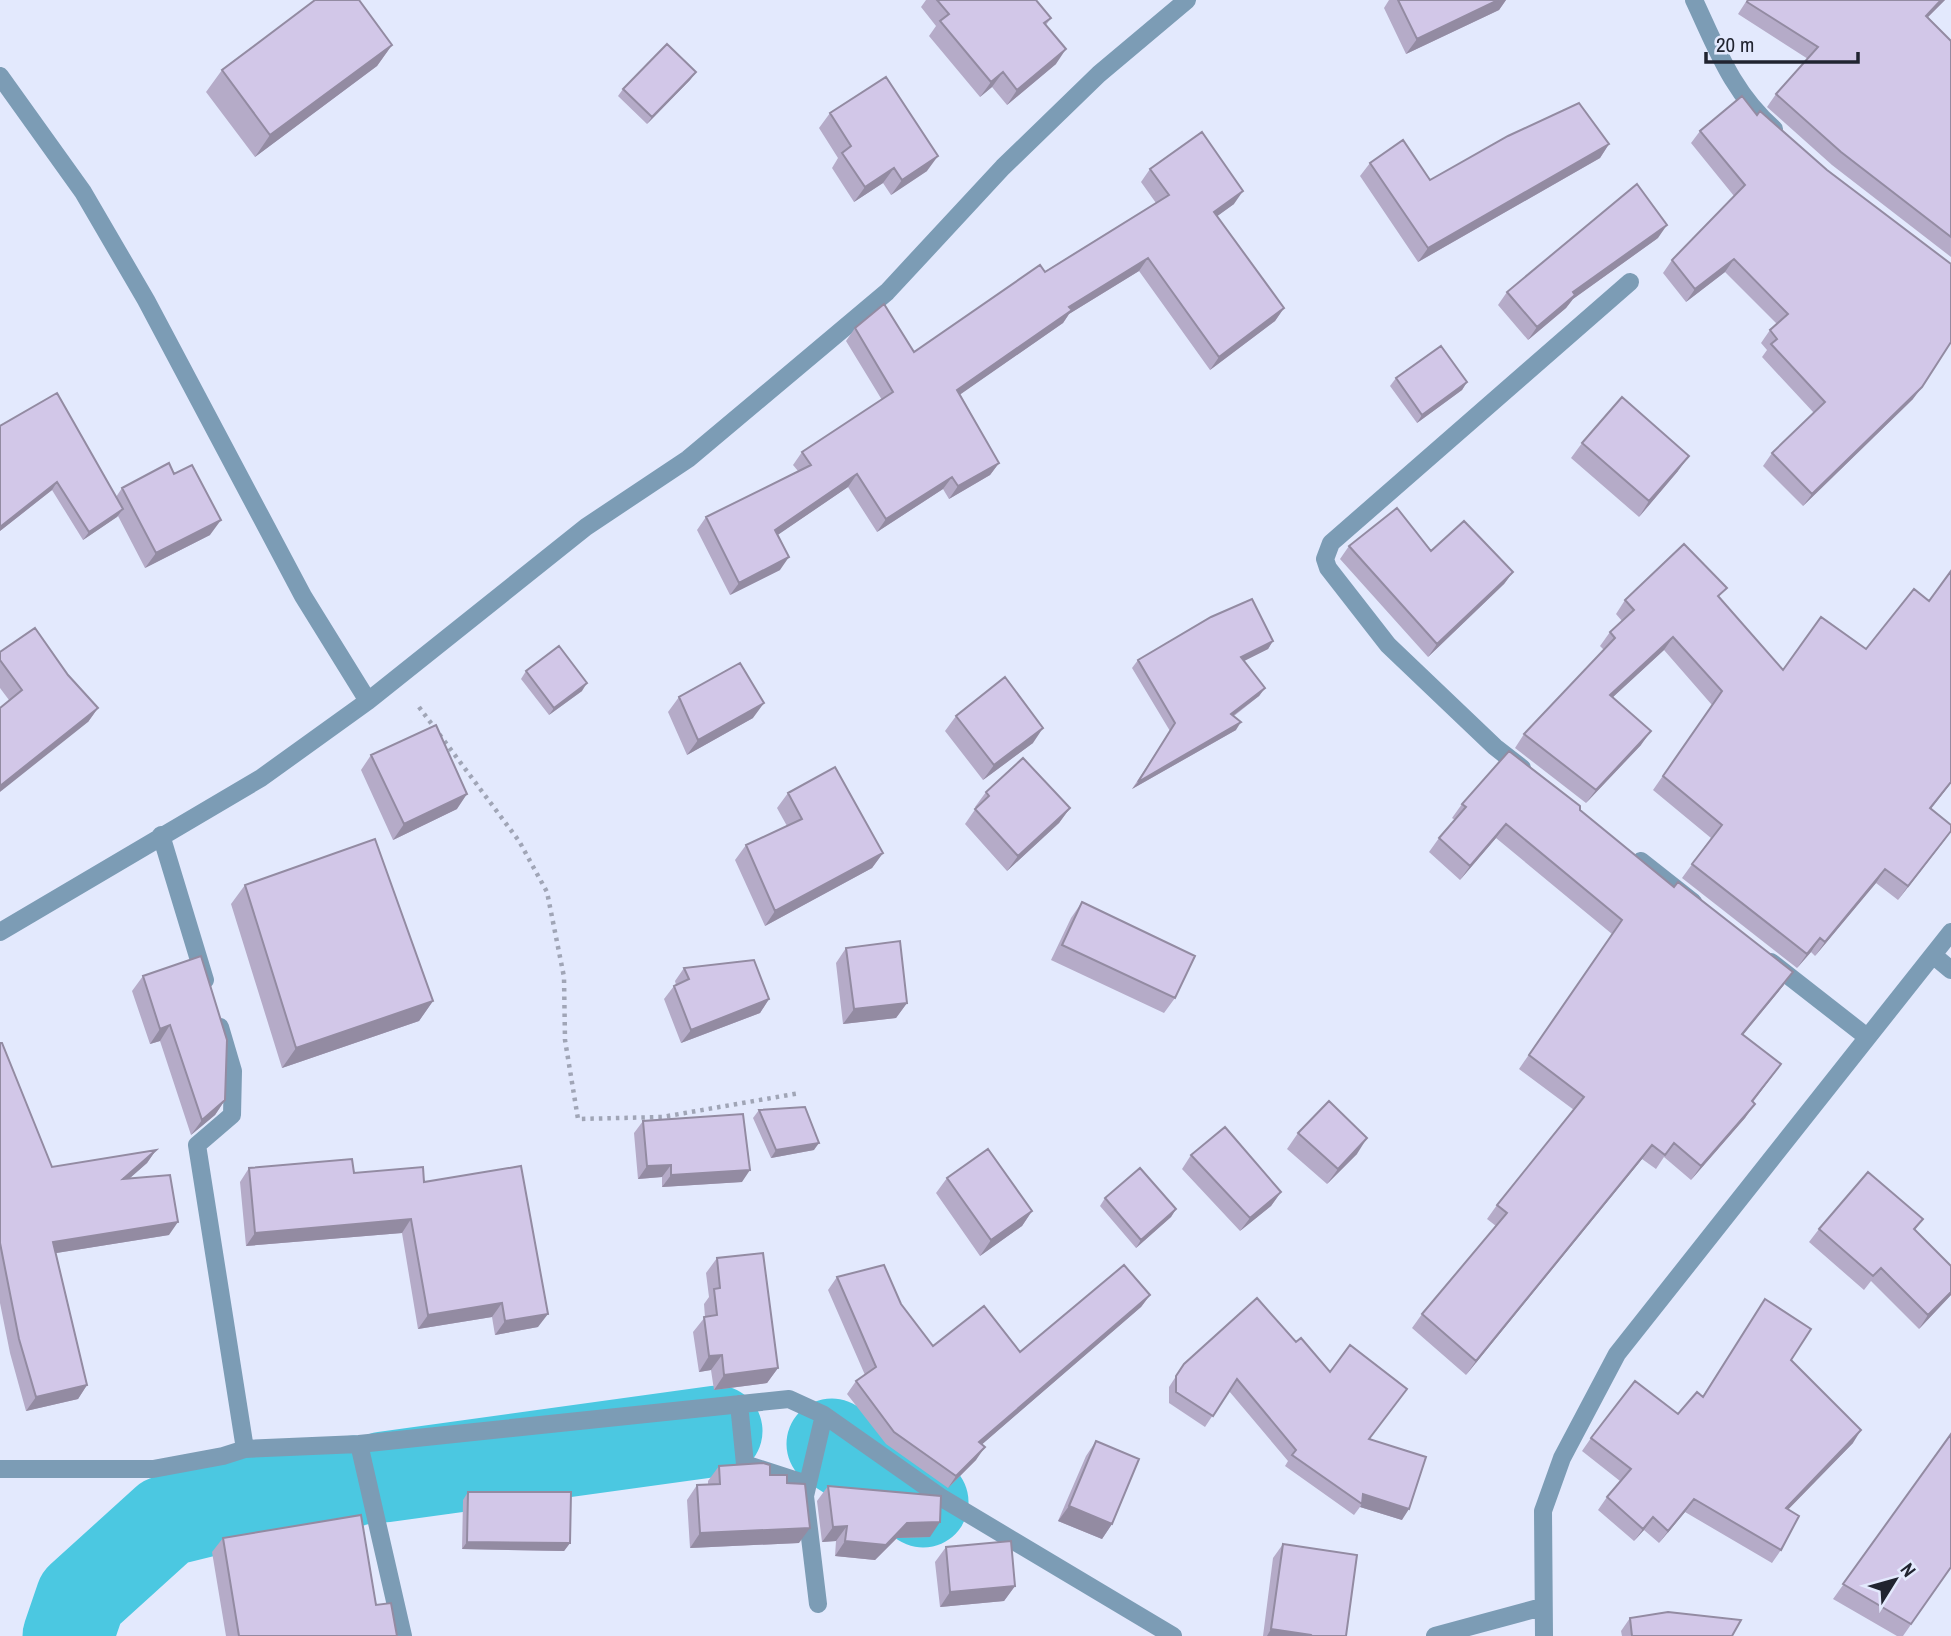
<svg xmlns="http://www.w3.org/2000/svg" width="1951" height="1636" font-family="'Archivo Narrow',sans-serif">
  <rect width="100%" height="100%" fill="#e3e9fd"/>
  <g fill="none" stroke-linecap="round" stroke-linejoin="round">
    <path stroke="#4bc8e1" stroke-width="91" d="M832,1444L923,1502
      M384,1477L717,1431
      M68,1636L81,1598L166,1521L297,1489L354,1481"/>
    <path stroke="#a0a5b6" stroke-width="4.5" stroke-dasharray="3.5 5" stroke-linecap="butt" d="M419,707L519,841L547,892L564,977L565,1040L578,1119L662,1117L800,1093"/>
    <path stroke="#7c9cb5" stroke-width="18" d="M1694,0C1717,49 1732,92 1774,129
      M0,76L83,192L146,300L303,596L368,701
      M1522,768L1495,747L1388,645L1328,568L1325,559L1331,543L1630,282
      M161,835L205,980
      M1641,861L1693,902
      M0,932L261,778L368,701L586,527L688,459L887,292L1003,167L1099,74L1187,0
      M1933,955L1951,970
      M1771,962L1867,1037
      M220,1027L233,1071L232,1115L197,1145L245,1449
      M739,1404L745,1464L807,1484
      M359,1444L403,1636
      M0,1469H153L223,1456L245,1449L359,1444L789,1399L824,1415L942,1498L1173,1636
      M818,1604L805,1496L824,1415
      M1435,1636L1542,1607
      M1544,1636L1543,1511L1562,1458L1617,1354L1951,932"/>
  </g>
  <path fill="#b5abc8" d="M926,0H1036L1051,18L1046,25L1056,64L1007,105L992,87L980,97L929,36L936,26L921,7Z
    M1389,0H1506L1499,10L1406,54L1384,8Z
    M1747,0H1945L1928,17L1951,41V257L1832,165L1767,107L1776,94L1808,59L1738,14Z
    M392,45L377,66L255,157L206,92L222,70Z
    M696,72L690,80L647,124L618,96L623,89Z
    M830,113L927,171L891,195L883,183L854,202L832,168L838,158L819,128Z
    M1757,115L1827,170L1913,399L1803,506L1763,466L1772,453L1814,413L1762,357L1767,350L1761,343L1770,330L1777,324L1725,272L1686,302L1663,273L1672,260L1734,196L1691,143L1700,131Z
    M1609,144L1600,158L1418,262L1360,176L1370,163L1430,180Z
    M1150,169L1234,204L1217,216L1284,308L1275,321L1210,370L1139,271L1069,314L1063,323L960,394L999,463L990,475L949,499L943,489L877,532L848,487L777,535L780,570L730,595L697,530L706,517L798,471L793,465L802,452L882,400L846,341L855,328L914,352L1156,203L1141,182Z
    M1658,238L1573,299L1566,308L1528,340L1498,305L1507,292Z
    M1396,378L1467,382L1462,390L1417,423L1390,386Z
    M0,426L116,497L122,488L174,474L210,535L145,568L118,516L83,540L52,490L0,531Z
    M1582,443L1678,471L1639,517L1571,458Z
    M1349,546L1431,551L1513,572L1504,584L1428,657L1340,559Z
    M1951,571V783L1931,809L1951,831L1898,900L1876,883L1815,956L1811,952L1797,968L1682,878L1711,838L1653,790L1712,705L1664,650L1613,697L1641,745L1586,803L1515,748L1524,734L1604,650L1600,646L1610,632L1622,621L1616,614L1625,600L1720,598L1783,670L1866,649L1929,601Z
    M1273,641L1268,649L1244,661L1265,688L1259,696L1234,716L1236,730L1132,789L1170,731L1132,668L1138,660Z
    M0,652L68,675L98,708L88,722L9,700L0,688Z
    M526,671L582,691L549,715L521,679Z
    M679,697L753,718L687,755L668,712Z
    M956,716L1033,743L983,780L945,731Z
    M371,755L457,809L393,840L361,770Z
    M986,792L1070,808L1059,823L1007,871L965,824L976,808L975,807Z
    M788,793L883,853L872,868L765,926L735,860L746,845L787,826L777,808Z
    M1462,804L1580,810L1674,887L1793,972L1783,986L1743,1035L1781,1064L1753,1102L1745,1118L1691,1180L1664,1157L1656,1169L1642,1159L1466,1375L1412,1328L1422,1314L1496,1226L1487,1219L1497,1205L1574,1110L1519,1069L1612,934L1496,838L1460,880L1429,852L1439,838L1455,820L1452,818Z
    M245,885L433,1001L419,1021L282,1068L231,904Z
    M1082,902L1175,998L1164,1013L1051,960L1071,918Z
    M846,948L907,1003L896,1018L843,1024L836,963Z
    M684,968L769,999L760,1013L681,1043L664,999L674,986L676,985L675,981Z
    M143,976L225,1100L215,1115L191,1135L160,1041L150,1044L132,991Z
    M0,1043L52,1167L156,1150L147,1163L130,1178L169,1235L56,1253L87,1385L78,1399L26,1411L10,1353L0,1303Z
    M759,1110L814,1150L771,1158L753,1118Z
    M643,1121L742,1182L662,1187V1177L638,1179L634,1133Z
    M1298,1133L1357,1154L1327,1184L1287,1149Z
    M1191,1155L1281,1192L1271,1206L1240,1231L1182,1169Z
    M249,1168L354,1173L424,1182L538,1327L495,1335L492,1317L418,1329L402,1233L246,1246L240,1182Z
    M947,1178L1032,1211L1022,1226L980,1256L936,1193Z
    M1105,1198L1176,1209L1171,1217L1136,1248L1100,1206Z
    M1923,1219L1915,1230L1951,1266V1295L1919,1329L1871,1281L1864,1290L1809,1242L1819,1229Z
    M717,1258L778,1368L767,1383L714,1390L711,1370L699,1372L693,1332L705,1317L704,1304L709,1297L706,1273Z
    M837,1277L901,1304L933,1346L1020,1352L1150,1295L1141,1307L982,1444L976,1460L948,1488L886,1444L847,1394L856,1381L865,1375L828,1290Z
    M1257,1298L1370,1439L1402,1520L1360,1507L1354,1515L1285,1466L1288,1461L1229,1391L1205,1427L1169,1403V1387L1184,1364Z
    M1765,1299L1791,1360L1853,1443L1788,1509L1781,1550L1772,1563L1685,1512L1659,1543L1644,1530L1634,1541L1598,1510L1607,1497L1620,1481L1582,1451L1591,1438L1678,1414L1703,1396Z
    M1951,1434V1567L1903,1636H1897L1833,1599Z
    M1096,1441L1112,1524L1102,1539L1058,1521L1086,1456Z
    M719,1466L770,1475L787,1483L799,1543L690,1548L687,1500L697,1485H708V1481Z
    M828,1486L930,1537L897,1538L875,1560L835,1556L836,1541L822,1542L817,1501Z
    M468,1492L570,1543L564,1551L462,1549L463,1500Z
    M223,1538L397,1636H226L212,1552Z
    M1283,1544L1346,1636H1263L1273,1558Z
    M946,1547L1015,1586L1004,1601L940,1607L935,1562Z
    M1630,1618L1732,1636H1622L1621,1631Z"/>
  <path fill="#938ba2" d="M1497,0H1506L1499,10L1406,54L1417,39Z
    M1941,0H1945L1917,28L1926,16Z
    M392,45L377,66L255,157L270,135Z
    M1066,49L1056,64L1007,105L1017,90Z
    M696,72L690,80L647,124L652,117Z
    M1003,72L992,87L980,97L991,82Z
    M1609,144L1600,158L1418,262L1428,248Z
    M938,156L927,171L891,195L902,180Z
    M894,168L883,183L854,202L865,187Z
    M1243,191L1234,204L1205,225L1214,212Z
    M1667,225L1658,238L1573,299L1566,308L1528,340L1537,327L1573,292Z
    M1148,258L1139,271L1069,314L1063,323L948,403L957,390L1069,307Z
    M1734,259L1725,272L1686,302L1695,289Z
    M1284,308L1275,321L1210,370L1219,357Z
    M1467,382L1462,390L1417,423L1422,415Z
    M1922,387L1913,399L1803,506L1812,494Z
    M1689,456L1678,471L1639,517L1649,501Z
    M999,463L990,475L949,499L958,486Z
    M857,474L848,487L766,543L775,530Z
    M952,477L943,489L877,532L886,519Z
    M57,482L52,490L0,531V527Z
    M123,509L117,517L83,540L89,532Z
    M221,520L210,535L145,568L156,553Z
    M789,557L780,570L730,595L739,583Z
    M1513,572L1504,584L1428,657L1437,644Z
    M1673,637L1664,650L1600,709L1610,695Z
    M1273,641L1268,649L1236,665L1241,657Z
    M587,683L582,691L549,715L554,708Z
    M1265,688L1259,696L1226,721L1231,714Z
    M764,703L753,718L687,755L698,740Z
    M98,708L88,722L0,792V786Z
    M1241,722L1236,730L1132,789L1138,782Z
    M1043,728L1033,743L983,780L994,765Z
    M1651,731L1641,745L1586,803L1596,790Z
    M1951,782V783L1920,822L1930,808Z
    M467,794L457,809L393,840L404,824Z
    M1070,808L1059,823L1007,871L1018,856Z
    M1506,824L1496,838L1460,880L1470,866Z
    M1951,831L1944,841L1898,900L1908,886Z
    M883,853L872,868L765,926L775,911Z
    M1885,869L1876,883L1815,956L1825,942Z
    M1820,938L1811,952L1797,968L1807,954Z
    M1793,972L1783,986L1732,1048L1742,1034Z
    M769,999L760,1013L681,1043L691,1030Z
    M433,1001L419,1021L282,1068L296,1048Z
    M907,1003L896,1018L843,1024L854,1009Z
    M170,1025L160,1041L150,1044L160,1029Z
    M1781,1064L1771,1078L1742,1115L1752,1101Z
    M225,1100L215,1115L191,1135L202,1120Z
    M1755,1104L1745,1118L1691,1180L1701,1166Z
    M1367,1138L1357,1154L1327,1184L1338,1169Z
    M819,1143L814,1150L771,1158L776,1150Z
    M1652,1145L1642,1159L1466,1375L1476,1361Z
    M156,1150L147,1163L114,1192L123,1179Z
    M671,1165L662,1177L638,1179L647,1166Z
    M750,1170L742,1182L662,1187L671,1175Z
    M1281,1192L1271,1206L1240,1231L1250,1218Z
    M1176,1209L1171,1217L1136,1248L1141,1240Z
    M1032,1211L1022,1226L980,1256L991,1240Z
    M411,1219L402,1233L246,1246L255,1233Z
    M178,1222L169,1235L44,1255L53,1242Z
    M1951,1292V1295L1919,1329L1928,1315Z
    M1150,1295L1141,1307L971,1454L979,1442Z
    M502,1303L492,1317L418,1329L428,1315Z
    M548,1314L538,1327L495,1335L505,1321Z
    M722,1355L711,1370L699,1372L709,1356Z
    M778,1368L767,1383L714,1390L724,1375Z
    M87,1385L78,1399L26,1411L36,1397Z
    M1861,1430L1853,1443L1777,1521L1786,1508Z
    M985,1447L976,1460L948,1488L956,1476Z
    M1363,1494L1409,1509L1402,1520L1360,1507L1362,1504Z
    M1694,1499L1685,1512L1659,1543L1668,1531Z
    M1069,1506L1112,1524L1102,1539L1058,1521Z
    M1653,1517L1644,1530L1634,1541L1643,1529Z
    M940,1522L930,1537L897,1538L875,1560L835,1556L845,1541L907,1523Z
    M847,1526L836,1541L822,1542L833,1527Z
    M810,1528L799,1543L690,1548L700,1533Z
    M467,1542L570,1543L564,1551L462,1549Z
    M1015,1586L1004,1601L940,1607L950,1592Z
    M1271,1629L1311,1635L1310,1636H1267Z"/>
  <path fill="#d2c7e8" stroke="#938ba2" stroke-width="2" d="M315,0H359L392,45L270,135L222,70Z
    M937,0H1036L1051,18L1044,23L1066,49L1017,90L1003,72L991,82L940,21L949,14Z
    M1398,0H1498L1417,39Z
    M1748,0H1941L1926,16L1951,41V237L1841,152L1776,94L1818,47L1747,2Z
    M667,44L696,72L652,117L623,89Z
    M886,77L938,156L902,180L894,168L865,187L842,153L851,146L830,113Z
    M1742,96L1757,115L1760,111L1827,170L1951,264V342L1922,387L1812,494L1772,453L1825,402L1771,344L1777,339L1770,330L1788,314L1734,259L1695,289L1672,260L1745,185L1700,131Z
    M1579,103L1609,144L1428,248L1370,163L1403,140L1430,180L1508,136Z
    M1202,132L1243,191L1214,212L1284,308L1219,357L1148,258L1069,307L1072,310L957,390L999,463L958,486L952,477L886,519L857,474L775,530L789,557L739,583L706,517L811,465L802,452L893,392L855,328L884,304L914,352L1040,265L1045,272L1169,195L1150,169Z
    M1637,184L1667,225L1573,292L1575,295L1537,327L1507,292Z
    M1441,346L1467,382L1422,415L1396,378Z
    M57,393L123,509L89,532L57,482L0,527V426Z
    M1622,397L1689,456L1649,501L1582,443Z
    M169,463L174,474L192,465L221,520L156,553L122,488Z
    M1397,508L1431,551L1464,521L1513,572L1437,644L1349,546Z
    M1684,544L1727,588L1718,596L1783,670L1821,617L1866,649L1914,589L1929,601L1951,571V782L1930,808L1951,825V831L1908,886L1885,869L1825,942L1820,938L1807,954L1692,864L1722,825L1663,776L1722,691L1673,637L1610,695L1651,731L1596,790L1524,734L1615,638L1610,632L1634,610L1625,600Z
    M1252,599L1273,641L1241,657L1265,688L1231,714L1241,722L1138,782L1175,723L1138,660L1211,617Z
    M35,628L68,675L98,708L0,786V708L22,690L0,660V652Z
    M559,646L587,683L554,708L526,671Z
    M740,663L764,703L698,740L679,697Z
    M1005,677L1043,728L994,765L956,716Z
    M436,725L467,794L404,824L371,755Z
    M1509,751L1580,806V810L1674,887L1678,882L1793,972L1742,1034L1781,1064L1752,1101L1755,1104L1701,1166L1674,1143L1665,1155L1652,1145L1476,1361L1422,1314L1507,1213L1497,1205L1584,1097L1529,1055L1622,920L1506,824L1470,866L1439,838L1466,807L1462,804Z
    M1023,758L1070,808L1018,856L975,809L989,796L986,792Z
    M835,767L883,853L775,911L746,845L802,819L788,793Z
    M375,839L433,1001L296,1048L245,885Z
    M1082,902L1195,956L1175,998L1062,945Z
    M900,941L907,1003L854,1009L846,948Z
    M201,956L227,1040L225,1100L202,1120L170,1025L160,1029L143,976Z
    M754,960L769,999L691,1030L674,986L689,979L684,968Z
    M0,1043H2L52,1167L156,1150L123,1179L170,1175L178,1222L53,1242L87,1385L36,1397L19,1339L0,1243Z
    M1329,1101L1367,1138L1338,1169L1298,1133Z
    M805,1107L819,1143L776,1150L759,1110Z
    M743,1114L750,1170L671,1175V1165L647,1166L643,1121Z
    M1225,1127L1281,1192L1250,1218L1191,1155Z
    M988,1149L1032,1211L991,1240L947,1178Z
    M352,1159L354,1173L423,1167L424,1182L521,1166L548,1314L505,1321L502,1303L428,1315L411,1219L255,1233L249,1168Z
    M1140,1168L1176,1209L1141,1240L1105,1198Z
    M1868,1172L1923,1219L1914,1229L1951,1266V1292L1928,1315L1881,1268L1873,1276L1819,1229Z
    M763,1253L778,1368L724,1375L722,1355L709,1356L704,1317L717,1315L714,1289L720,1288L717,1258Z
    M884,1265L901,1304L933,1346L984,1306L1020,1352L1124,1265L1150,1295L979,1442L985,1447L956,1476L894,1432L856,1381L876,1367L837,1277Z
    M1257,1298L1296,1342L1301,1338L1330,1372L1350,1345L1407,1389L1369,1439L1426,1457L1409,1509L1363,1494L1362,1504L1292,1455L1296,1450L1237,1379L1213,1416L1176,1392V1376L1184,1364Z
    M1765,1299L1811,1329L1791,1360L1861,1430L1786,1508L1799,1516L1781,1550L1694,1499L1668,1531L1653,1517L1643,1529L1607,1497L1631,1469L1591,1438L1635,1381L1678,1414L1697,1392L1703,1397Z
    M1951,1434V1567L1911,1624L1843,1584Z
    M1096,1441L1139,1459L1112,1524L1069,1506Z
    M763,1463L770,1465V1475H787V1483L805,1484L810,1528L700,1533L697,1485L720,1484L719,1466Z
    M828,1486L941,1496L940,1522L907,1523L886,1545L845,1541L847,1526L833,1527Z
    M468,1492H571L570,1543L467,1542Z
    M361,1515L376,1605L391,1603L397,1636H239L223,1538Z
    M1011,1541L1015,1586L950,1592L946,1547Z
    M1283,1544L1357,1555L1346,1636H1312L1311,1635L1271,1629Z
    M1668,1612L1741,1620L1732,1636H1632L1630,1618Z"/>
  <g transform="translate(1895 1580) rotate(53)" stroke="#e3e9fd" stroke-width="5" paint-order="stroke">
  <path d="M0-5L12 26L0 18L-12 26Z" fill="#212430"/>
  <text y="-10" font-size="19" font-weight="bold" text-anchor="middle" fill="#212430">N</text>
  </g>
  <path d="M1706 52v10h152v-10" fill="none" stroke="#212430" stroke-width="3.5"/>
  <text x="1716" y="52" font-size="21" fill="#212430" stroke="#e3e9fd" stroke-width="5" paint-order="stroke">20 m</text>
</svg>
